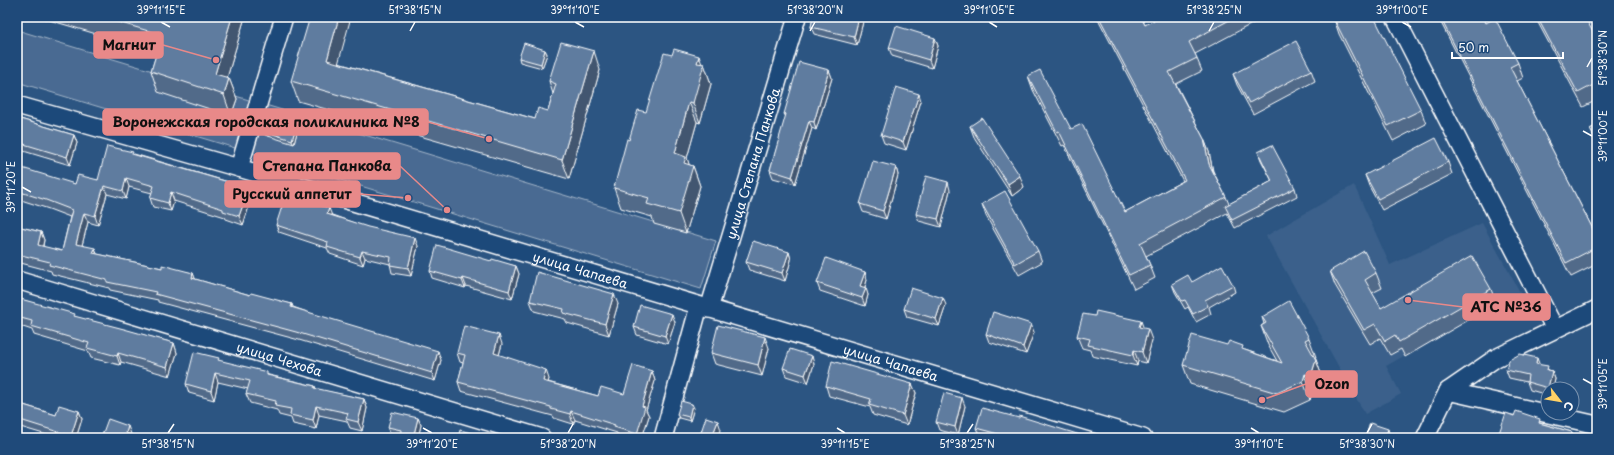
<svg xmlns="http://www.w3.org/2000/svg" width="1614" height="455" font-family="'Playpen Sans',sans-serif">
  <rect width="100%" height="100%" fill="#2c5582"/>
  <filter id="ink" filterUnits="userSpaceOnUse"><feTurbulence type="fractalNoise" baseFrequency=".025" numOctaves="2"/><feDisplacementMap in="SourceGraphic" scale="8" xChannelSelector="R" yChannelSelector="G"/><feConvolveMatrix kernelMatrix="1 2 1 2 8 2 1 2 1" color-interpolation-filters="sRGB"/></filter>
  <g filter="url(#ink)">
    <path fill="#3b618b" d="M1354,185L1390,265L1482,223L1522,296L1507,304H1496L1386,366L1401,394L1365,414L1266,236Z"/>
    <path fill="#486b92" stroke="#a4b5c8" d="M17,30L716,241L701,289L17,82Z"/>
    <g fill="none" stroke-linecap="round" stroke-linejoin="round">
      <g stroke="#fff" stroke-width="20">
        <g id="minor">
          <path d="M1395,17L1555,329"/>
          <path id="s1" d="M17,105L239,168L1143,438"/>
          <path d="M239,168L284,17"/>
          <path id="s2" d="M17,280L542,438"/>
          <path id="s3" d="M709,309L797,17"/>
          <path d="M1448,391L1597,425"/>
          <path d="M663,438L699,306"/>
          <path d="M1425,438L1448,391L1496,358L1597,309"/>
        </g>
      </g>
      <use href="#minor" stroke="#1f4a7a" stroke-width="17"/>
    </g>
    <path fill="#516b89" stroke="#fff" d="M39,17H245L227,78H229L237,99L231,116L158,92L151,71L157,52Z
      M813,17H861L863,22L857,45L814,34L811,27Z
      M1097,17H1141L1145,25L1160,17H1265L1195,54L1202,71L1176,84L1204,139L1209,152L1213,171L1226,197L1229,204L1272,181L1261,160L1258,152L1295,188L1297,196L1235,228L1227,213L1146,256L1150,265L1155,278L1134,289L1064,145L1062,146L1033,90L1028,76L1071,129L1125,212L1183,181Z
      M1438,17H1483L1486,23L1518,63L1523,78L1517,81L1597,237V264L1571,277Z
      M1535,17H1585L1597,40V100L1583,107Z
      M1334,19L1421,110L1426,124L1393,141L1339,34Z
      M935,38L938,46L932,68L892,56L889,48Z
      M545,50L547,54L542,68L520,62L519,58Z
      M338,63L535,119L548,111L553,94L549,81L600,70L569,179L298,101L291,81Z
      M702,64H704L711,84L700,123L697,122L687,158L689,165L693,166L700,186L686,233L654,224L652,217L621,208L614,188L629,140L646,112Z
      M829,70L832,78L816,130L812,128L795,184L773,178L770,170L786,117L784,114Z
      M1311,70L1315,81L1253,114L1237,85L1233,74Z
      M921,101L906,150L884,143L881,135Z
      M17,118L74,135L77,143L70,165L20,150L17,160Z
      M297,124L298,128L294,144L265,135L263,131Z
      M1597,125V144L1590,129Z
      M970,126L1024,187L1012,196L974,137Z
      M134,154L249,188L252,197L243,225L226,219L225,217L174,201L171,211L153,207L150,198L152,193L129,187L126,199L107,194L98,225L88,222L82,245L97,254L162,268L193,273L195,279L250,295L292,304L293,307L441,360L435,381L299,340L158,302V300L110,290L109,288L52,274L51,271L17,262V226L41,232L44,240L43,247L62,251L70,217L49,209L18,199L17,197V183L75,184L98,180Z
      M1448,162L1452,174L1382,210L1369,186L1365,175Z
      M896,167L898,175L886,219L863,212L860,204Z
      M950,190L941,227L919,221L916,214Z
      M982,204L1038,251L1042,262L1019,275L986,216Z
      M332,215L418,246L411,276L392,273L390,264L365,258L363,265L330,254L327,248L279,232L276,225Z
      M789,252L791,260L785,281L749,270L746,262Z
      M491,261L516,266L519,274L512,299L466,286L465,288L432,278L430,271Z
      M1330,271L1376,273L1382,288L1372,293L1381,308L1491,289L1496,304L1405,357L1401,349L1390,355L1380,338L1370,344L1335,285Z
      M865,272L867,280L865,287L868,295L865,306L820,291L817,283Z
      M1192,282L1233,285L1235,292L1209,307L1211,314L1196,322L1188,307L1185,309L1175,292L1172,284Z
      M17,298L76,317L174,343L177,353L170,376L121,362L120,365L91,358L88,351L34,335L32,330L17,325Z
      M530,301L618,304L609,335L567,323L565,319L534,311Z
      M946,305L939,326L907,317L904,309Z
      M1262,317L1309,338L1316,357H1315L1323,379L1318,395L1312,393L1310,400L1284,412L1190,384L1183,365L1245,350L1277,361L1268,345L1261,326L1264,324Z
      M675,322L668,344L637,335L634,327Z
      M1143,328L1152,340L1146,363L1138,361L1137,366L1092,356L1090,350L1082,348L1077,336Z
      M1034,332L1026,354L989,342L986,334Z
      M502,344L499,355L549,379L548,382L598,396L624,394L652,371L655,381L646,410L649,416L642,438H623L618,437L617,433L575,420L573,424L554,418L553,416L461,391L458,382L463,363L460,362L457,353Z
      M769,348L762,376L715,364L711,353Z
      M220,361L269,375L315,386L316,389L364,399L367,408L362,431L350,428L347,421L319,415L316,429L293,424L291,418L279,415L277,410L250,403L246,394L248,389L218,382L214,400L189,393L186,384Z
      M814,364L808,383L786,376L783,368Z
      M1540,365L1549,370L1552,371L1555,379L1553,389H1548V395L1530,390L1527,382L1509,378L1506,370Z
      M912,384L916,393L907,425L873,415L870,407L829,396L826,386Z
      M17,403L56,415L79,411L82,419L76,438H57L17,426Z
      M965,406L958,435L939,430L936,422Z
      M694,408L690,421L679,418L677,414Z
      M1514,416L1572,432L1574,438H1498V436Z
      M418,418L421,425L418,438H400V437L391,435L388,427Z
      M976,428L1090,438H982L980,437Z"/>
    <path fill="#42576f" stroke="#fff" d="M232,17H245L222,95L215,74Z
      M339,17H351L334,79L327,60Z
      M859,17H861L863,22L857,45L854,37Z
      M935,38L938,46L932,68L929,60Z
      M545,50L547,54L542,68L541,64Z
      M594,51L600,70L569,179L562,160Z
      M699,56L703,67L704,64L711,84L700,123L693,103L697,63Z
      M829,70L832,78L816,130L814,122Z
      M229,78L237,99L231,116L224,95Z
      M919,94L921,101L906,150L903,142Z
      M689,102L697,122L687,158L691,170L693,166L700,186L686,233L679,213L675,153Z
      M809,121L812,128L795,184L792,177Z
      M297,124L298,128L294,144L292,140Z
      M74,135L77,143L70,165L67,157Z
      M1204,139L1209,152L1214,178L1209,164Z
      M17,142L20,150L17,160Z
      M896,167L898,175L886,219L883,211Z
      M1020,176L1024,187L1012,196L1008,184Z
      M126,178L129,187L126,199L123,191Z
      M948,182L950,190L941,227L938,219Z
      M104,186L107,194L98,225L95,216Z
      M249,188L252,197L243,225L239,216Z
      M171,192L174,201L171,211L168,203Z
      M329,208L332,216L327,214Z
      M84,213L88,222L80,253L76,244Z
      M41,232L44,240L41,254L38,245Z
      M415,238L418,246L411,276L408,268Z
      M95,248L98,257L93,253Z
      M362,251L365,258L363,265L360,257Z
      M789,252L791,260L785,281L782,273Z
      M516,266L519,274L512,299L509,291Z
      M865,272L867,280L863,293L860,286Z
      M193,273L196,281L192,278Z
      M463,278L466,286L465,288L462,280Z
      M866,288L868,295L865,306L862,298Z
      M614,294L618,304L609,335L605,324Z
      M943,298L946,305L939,326L936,319Z
      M672,314L675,322L668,344L665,336Z
      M1141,321L1145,332L1139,327Z
      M1031,324L1034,332L1026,354L1023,347Z
      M1148,329L1152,340L1146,363L1142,352Z
      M499,335L502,344L497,362L494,353Z
      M765,337L769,348L762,376L758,365Z
      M174,343L177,353L170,376L167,367Z
      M1134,350L1138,361L1137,366L1133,355Z
      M438,351L441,360L435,381L432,373Z
      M118,353L121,362L120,365L117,356Z
      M812,356L814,364L808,383L805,375Z
      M1537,358L1540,366L1536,364Z
      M1316,360L1323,379L1318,395L1311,376Z
      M546,370L549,379L546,390L543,381Z
      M652,371L655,381L646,410L649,416L642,438H639L637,434L642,406Z
      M1552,371L1555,379L1553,389H1549L1548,388Z
      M215,373L218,382L214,400L211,391Z
      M1305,374L1312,393L1310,400L1303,381Z
      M912,384L916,393L907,425L903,415Z
      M962,398L965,406L958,435L955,427Z
      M364,399L367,408L362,431L358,422Z
      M692,404L694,408L690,421L689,417Z
      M316,406L319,415L316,429L313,420Z
      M79,411L82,419L76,438H72L71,436Z
      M571,411L575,420L573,424L570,414Z
      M418,418L421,425L418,438H413Z
      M718,421L721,430L718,438L713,434Z
      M128,426L131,434L129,438L126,433Z
      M1388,429L1389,433L1388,438H1385Z
      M1572,432L1574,438H1570Z"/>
    <path fill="#5e7c9f" stroke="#fff" d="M101,17H232L215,74L229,78L224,95L151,71L162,35Z
      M310,17H339L327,60L535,119L538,108L548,111L556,84L549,81L561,42L594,51L562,160L291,81Z
      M813,17H859L854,37L811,27Z
      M1099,17H1141L1145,25L1160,17H1235L1189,42L1197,58L1169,72L1204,139L1209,164L1226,197L1140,243L1150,265L1129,275L1059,131L1057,132L1028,76L1040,70L1071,129L1082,124L1125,212L1185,180Z
      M1338,17H1374L1421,110L1388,126L1334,19Z
      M1440,17H1483L1486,23L1495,18L1518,63L1510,67L1597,237V247L1566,263Z
      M1537,17H1585L1597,40V83L1578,93Z
      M896,26L935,38L929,60L889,48Z
      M1296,41L1311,70L1249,103L1233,74Z
      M524,43L545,50L541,64L519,58Z
      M674,49L699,56L697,63L704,64L693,103L689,102L675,153L686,157L684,163L693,166L679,213L647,204L649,198L614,188L627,139L629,140L638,110L646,112L664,53L672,55Z
      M799,62L829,70L814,122L809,121L792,177L770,170L786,114H784Z
      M896,87L919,94L903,142L881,135Z
      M268,116L297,124L292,140L263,131Z
      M17,118L74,135L67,157L17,142Z
      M982,118L1020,176L1008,184L970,126Z
      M1597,125V142L1590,129Z
      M1436,138L1448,162L1378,199L1365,175Z
      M1272,145L1295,188L1232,220L1225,206L1272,181L1258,152Z
      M107,146L133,152L132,154L249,188L239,216L223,211V209L171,192L168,203L150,198L154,186L126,178L123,191L104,186L95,216L84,213L76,244L95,248L93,253L162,268V265L193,273L192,278L250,295L251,293L292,304L291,307L438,351L432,373L296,332L155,294L156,292L107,282V280L49,265L50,262L17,254V226L41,232L38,245L62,251L72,210L46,200L17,191V183L22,168L75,184L78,175L98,180Z
      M873,161L896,167L883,211L860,204Z
      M926,176L948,182L938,219L916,214Z
      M1005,191L1038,251L1015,264L982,204Z
      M286,194L329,208L327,214L368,227L415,238L408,268L390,265L391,257L362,251L360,257L327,247L328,242L276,225Z
      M753,241L789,252L782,273L746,262Z
      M437,245L491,261L492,259L516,266L509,291L463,278L462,280L430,271Z
      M1364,251L1376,273L1365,280L1381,308L1472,256L1491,289L1399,342L1395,335L1385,341L1375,324L1364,330L1330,271Z
      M826,258L865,272L860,286L866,288L862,298L817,283Z
      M1222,265L1233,285L1205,300L1208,306L1193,314L1185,300L1182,301L1172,284L1188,275L1192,282Z
      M537,272L614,294L605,324L563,313L564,309L530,301Z
      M911,288L943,298L936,319L904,309Z
      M17,298L75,314L74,316L124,329L174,343L167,367L118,353L117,356L87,348L89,343L31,326L32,321L17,317Z
      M1289,301L1309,338L1305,340L1316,360L1311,376L1305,374L1303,381L1277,393L1183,365L1192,335L1227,345L1229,341L1243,346L1242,349L1282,363L1261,326L1266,323L1262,317Z
      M640,305L672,314L665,336L634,327Z
      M1096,311L1141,321L1139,327L1148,329L1142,352L1134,350L1133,355L1088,345L1090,339L1077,336L1083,314L1095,316Z
      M993,312L1031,324L1023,347L986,334Z
      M718,325L765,337L758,365L711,353Z
      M464,326L499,335L494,353L546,370L543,381L598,396L601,387L624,394L633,365L652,371L642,406L645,407L637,434L614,427L615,425L571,411L570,414L551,409V407L458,382L465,355L457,353Z
      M790,349L812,356L805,375L783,368Z
      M194,352L219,358L218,360L267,372V375L315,386L314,388L364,399L358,422L346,419L348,413L316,406L313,420L290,415L291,409L275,406L276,401L246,394L250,381L215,373L211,391L186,384Z
      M1520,354L1537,358L1536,364L1548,366L1547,370L1552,371L1548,388L1527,382L1528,375L1506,370L1509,360Z
      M832,361L912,384L903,415L869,405L871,399L826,386Z
      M944,393L962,398L955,427L936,422Z
      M681,401L692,404L689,417L677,414Z
      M17,403L56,415L59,405L79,411L71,436L17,419Z
      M982,408L1019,418V416L1090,438H1013L976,428Z
      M1516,411L1540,419L1539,423L1572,432L1570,438H1520L1515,436L1514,438H1503L1498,436L1506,413L1514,416Z
      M392,412L418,418L413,438H400L401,430L388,427Z
      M706,417L718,421L713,434L727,438H699Z
      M108,419L128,426L126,433L141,438H101Z
      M1370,423L1388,429L1385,438H1365Z
      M460,430L490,438H458Z"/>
  </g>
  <path fill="none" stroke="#fff" stroke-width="1.5" d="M161,22L170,27M575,22L584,27M989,22L997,27M1402,22L1411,27M410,31L415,22M810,31L815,22M1209,31L1214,22M1587,67L1592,58M1583,131L1592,136M22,187L31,192M1583,379L1592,384M423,428L432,433M837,428L845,433M1251,428L1259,433M168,433L174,424M568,433L573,424M967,433L973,424M1367,433L1372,424"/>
  <g text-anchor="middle" stroke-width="3" stroke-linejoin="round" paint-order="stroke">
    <g font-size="13" fill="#fff" stroke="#1f4a7a">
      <text dy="5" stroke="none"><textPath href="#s3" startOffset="152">улица Степана Панкова</textPath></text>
      <text dy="5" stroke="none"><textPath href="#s1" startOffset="587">улица Чапаева</textPath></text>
      <text dy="5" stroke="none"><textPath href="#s2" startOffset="274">улица Чехова</textPath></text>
      <text dy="5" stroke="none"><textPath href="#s1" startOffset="911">улица Чапаева</textPath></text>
    </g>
  </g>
  <path fill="none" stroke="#e88989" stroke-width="1.5" d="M216 60L163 45M489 139L428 122M447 210L400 166M408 198L360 194M1408 300L1463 307M1262 400L1306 384"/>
  <g fill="#e88989" stroke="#1f4a7a" stroke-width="1.5">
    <circle cx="216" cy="60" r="4"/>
    <circle cx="489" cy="139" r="4"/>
    <circle cx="447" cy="210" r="4"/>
    <circle cx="408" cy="198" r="4"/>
    <circle cx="1408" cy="300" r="4"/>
    <circle cx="1262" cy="400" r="4"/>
  </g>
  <g fill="#e88989" stroke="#e88989" stroke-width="1.5">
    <rect x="94" y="32" width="69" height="26" rx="4"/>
    <rect x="103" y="109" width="325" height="26" rx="4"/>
    <rect x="254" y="153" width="146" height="26" rx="4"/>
    <rect x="225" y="181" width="135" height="26" rx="4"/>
    <rect x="1463" y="294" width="87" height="26" rx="4"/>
    <rect x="1306" y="371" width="51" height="26" rx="4"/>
  </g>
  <g font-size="14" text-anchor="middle" font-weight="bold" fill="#111">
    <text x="129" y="50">Магнит</text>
    <text x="266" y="127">Воронежская городская поликлиника №8</text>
    <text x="327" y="171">Степана Панкова</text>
    <text x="292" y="199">Русский аппетит</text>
    <text x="1506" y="312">АТС №36</text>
    <text x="1332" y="389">Ozon</text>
  </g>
  <rect width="1614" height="455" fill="none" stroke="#1f4a7a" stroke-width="44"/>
  <g transform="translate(1560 401) rotate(121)"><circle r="19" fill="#1f4a7a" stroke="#7992af"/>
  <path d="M0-3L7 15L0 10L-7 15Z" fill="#ffd166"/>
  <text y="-6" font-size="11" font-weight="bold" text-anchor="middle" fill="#ffffff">С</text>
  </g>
  <path d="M1452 52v6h111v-6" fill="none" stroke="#ffffff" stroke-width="2"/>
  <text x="1458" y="52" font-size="12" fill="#ffffff" stroke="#1f4a7a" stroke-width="3" paint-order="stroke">50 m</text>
  <rect x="22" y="22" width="1570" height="411" fill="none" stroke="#fff" stroke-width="1.5"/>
  <g font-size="10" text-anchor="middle" fill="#fff">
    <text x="161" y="14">39°11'15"E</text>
    <text x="415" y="14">51°38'15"N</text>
    <text x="575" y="14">39°11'10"E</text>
    <text x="815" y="14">51°38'20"N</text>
    <text x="989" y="14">39°11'05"E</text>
    <text x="1214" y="14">51°38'25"N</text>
    <text x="1402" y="14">39°11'00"E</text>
    <text transform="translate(1603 58) rotate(-90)" y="4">51°38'30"N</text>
    <text transform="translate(1603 136) rotate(-90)" y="4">39°11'00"E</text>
    <text transform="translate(11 187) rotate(-90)" y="4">39°11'20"E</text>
    <text transform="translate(1603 384) rotate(-90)" y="4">39°11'05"E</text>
    <text x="168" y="448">51°38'15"N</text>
    <text x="432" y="448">39°11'20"E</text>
    <text x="568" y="448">51°38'20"N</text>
    <text x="845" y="448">39°11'15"E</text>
    <text x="967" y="448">51°38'25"N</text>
    <text x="1259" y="448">39°11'10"E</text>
    <text x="1367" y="448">51°38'30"N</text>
  </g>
</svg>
